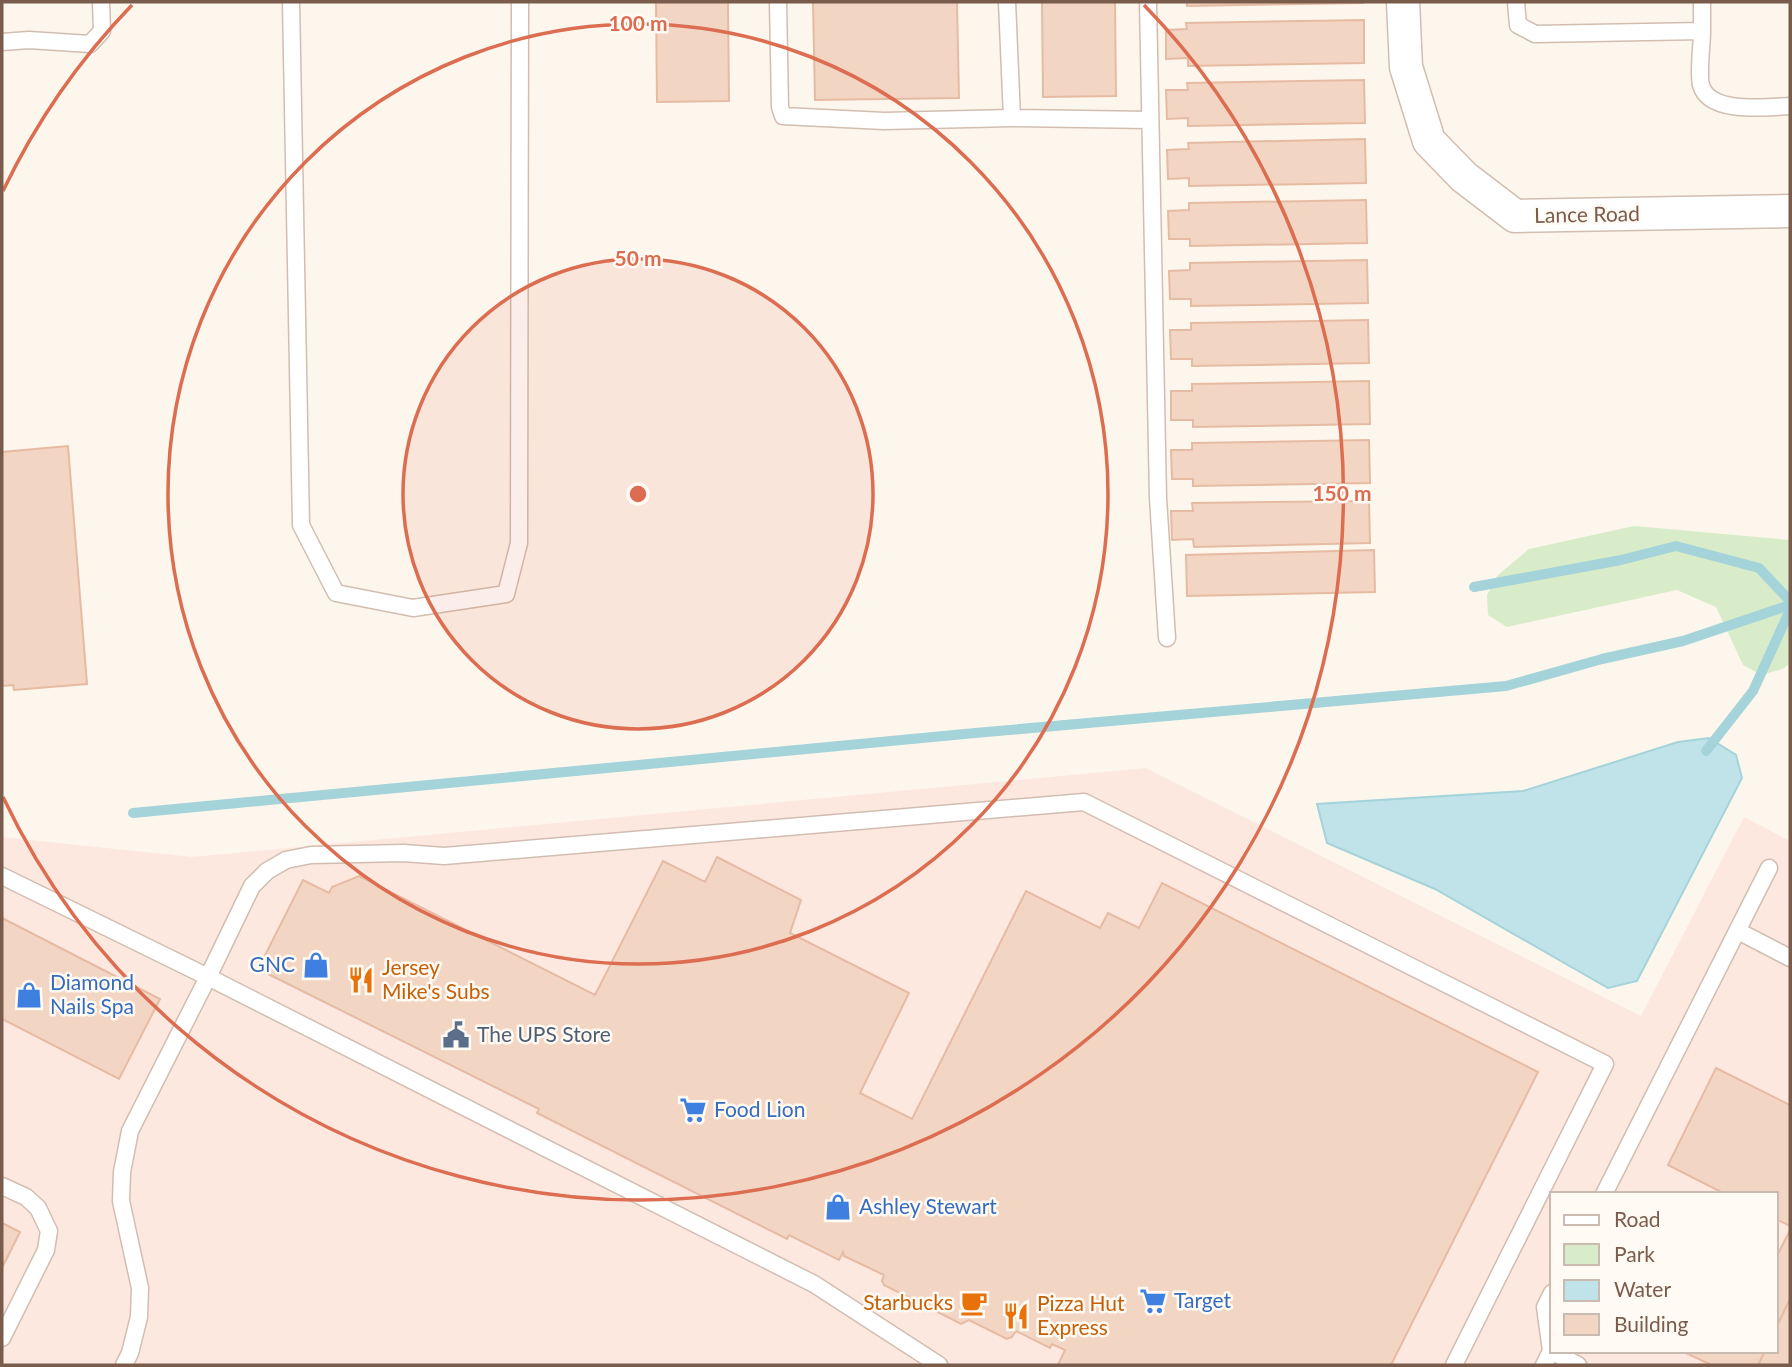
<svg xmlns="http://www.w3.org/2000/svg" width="1792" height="1367" font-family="Lato,sans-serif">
  <rect width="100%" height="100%" fill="#fdf6ec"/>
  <path fill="#fde8e0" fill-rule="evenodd" d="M1146,768L1641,1016L1744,817L1790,841V1365H2V837L192,857ZM1552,1194H1776V1351H1552Z"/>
  <path fill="#d8ecc9" d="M1634,526L1790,540V663L1783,669L1761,675L1743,665L1716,607L1677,590L1507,627L1488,615L1487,595L1497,576L1529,549Z"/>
  <path fill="#bfe3e8" stroke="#a5d3da" stroke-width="2" d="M1709,738L1736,755L1742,778L1637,981L1608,988L1435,889L1327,843L1317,804L1523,791L1678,742Z"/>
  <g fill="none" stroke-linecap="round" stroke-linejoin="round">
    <path stroke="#a5d3da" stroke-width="10" d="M1474,587L1621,560L1676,546L1759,568L1790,601
      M1706,751L1753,691L1790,610
      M133,813L975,733L1506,686L1602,659L1683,641L1790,605"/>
  </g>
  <path fill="#f3d5c3" stroke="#e6bba3" stroke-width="2" d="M656,2H728L729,101L657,102Z
    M813,2H957L959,98L815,100Z
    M1042,2H1115L1116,96L1043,97Z
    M1187,2H1363V3L1187,6Z
    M1364,20V63L1188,66V58L1166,59V30L1187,29L1186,23Z
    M1364,80L1365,123L1188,126V118L1167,119L1166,90H1188L1187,83Z
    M1365,139L1366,183L1189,186V178L1168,179L1167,150L1189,149L1188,143Z
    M1366,200L1367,243L1190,246V239H1169L1168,211L1189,210V203Z
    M1367,260L1368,303L1191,306V299H1170L1169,271L1190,270V263Z
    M1368,320L1369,363L1192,366V359H1171L1170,330H1191V323Z
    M1369,381L1370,424L1193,427V420H1171V391H1192V384Z
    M1369,440L1370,483L1193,486V479H1172L1171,450H1192V443Z
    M68,446L87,684L14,690L13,685L2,686V452Z
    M1369,501L1370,543L1194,547L1193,539L1172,540L1171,511H1193L1192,503Z
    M1374,550L1375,592L1187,596L1186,555Z
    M717,857L801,900L790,933L909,993L860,1093L912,1119L1026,891L1100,928L1108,913L1139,928L1162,883L1538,1072L1391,1365H1058L1065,1350L1052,1344L1050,1348L1016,1331L1012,1337L1007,1339L969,1320L961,1324L884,1285L882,1281L884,1275L844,1256L843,1252L839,1260L789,1235L787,1239L537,1113L539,1109L258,969L303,880L329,893L332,887L359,876L595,995L663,861L705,882Z
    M2,918L160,999L119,1079L2,1019Z
    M1716,1068L1790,1105V1226L1776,1219V1194H1725L1668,1165Z
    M2,1223L20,1232L2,1268Z
    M1790,1230V1299L1776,1328V1258Z
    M1790,1299V1365H1758L1765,1351H1776V1328Z
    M1682,1351H1765L1758,1365H1711Z"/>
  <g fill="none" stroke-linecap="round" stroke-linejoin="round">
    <g stroke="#d1beb0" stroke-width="19">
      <path id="lane" d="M291,2L301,525L336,593L413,608L506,594L519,543L520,2
        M778,2L780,107L783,116L884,121L1012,118L1149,120
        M1007,2L1012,118
        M1148,2L1158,498L1167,638
        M1516,2L1518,25L1535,34L1702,31V2
        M1702,31C1702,44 1698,74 1701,85C1709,115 1768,107 1790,106
        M2,42L29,40L90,44L102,31L101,2
        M2,876L208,977L130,1131L122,1172L121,1201L140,1288L139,1317L130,1353L124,1365
        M1738,931L1790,958
        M2,1186L26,1197L38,1208L49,1231L46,1250L2,1338
        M1604,1194L1769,868
        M1551,1351L1578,1365
        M939,1365L814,1284L208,977L252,886L267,871L286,860L311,855L403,853L444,856L1084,802L1605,1064L1454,1365
        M1544,1365L1551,1351L1545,1307L1552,1293"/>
    </g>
    <g stroke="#d1beb0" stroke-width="35">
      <path id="street" d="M1403,2L1406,67L1429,141L1464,177L1515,216L1790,211"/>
    </g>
    <use href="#lane" stroke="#fff" stroke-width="16"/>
    <use href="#street" stroke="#fff" stroke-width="32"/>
  </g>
  <circle cx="638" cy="494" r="235" fill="#dc6d51" fill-opacity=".12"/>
  <g fill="none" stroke="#dc6d51" stroke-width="3.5">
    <circle cx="638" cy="494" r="235"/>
    <circle cx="638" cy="494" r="470"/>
    <path d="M3 191A704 704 0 0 1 132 5M1144 5A704 704 0 1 1 3 797"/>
  </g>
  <defs>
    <g id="shop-bare" transform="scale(2.1)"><path d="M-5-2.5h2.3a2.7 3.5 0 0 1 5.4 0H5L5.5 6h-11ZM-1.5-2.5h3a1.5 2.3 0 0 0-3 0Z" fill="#3f7fe0" stroke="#fffaf3" stroke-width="2.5" paint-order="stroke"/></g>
    <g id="restaurant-bare" transform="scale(2.1)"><path d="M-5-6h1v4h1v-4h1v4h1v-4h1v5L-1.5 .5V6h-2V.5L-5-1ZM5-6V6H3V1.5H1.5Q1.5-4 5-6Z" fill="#e8710a" stroke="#fffaf3" stroke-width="2.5" paint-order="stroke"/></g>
    <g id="civic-bare" transform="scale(2.1)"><path d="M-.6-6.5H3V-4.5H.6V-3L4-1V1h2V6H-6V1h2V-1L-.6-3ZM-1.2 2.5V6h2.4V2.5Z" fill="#5c6f8a" stroke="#fffaf3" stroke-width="2.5" paint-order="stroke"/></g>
    <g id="supermarket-bare" transform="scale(2.1)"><path d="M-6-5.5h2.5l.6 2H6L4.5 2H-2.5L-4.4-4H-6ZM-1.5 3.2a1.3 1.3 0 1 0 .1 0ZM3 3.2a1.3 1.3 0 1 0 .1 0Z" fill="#3f7fe0" stroke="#fffaf3" stroke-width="2.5" paint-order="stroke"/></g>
    <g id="cafe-bare" transform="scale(2.1)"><path d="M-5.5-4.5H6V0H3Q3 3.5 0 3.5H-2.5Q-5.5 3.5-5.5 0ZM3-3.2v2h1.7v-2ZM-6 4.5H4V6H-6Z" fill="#e8710a" stroke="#fffaf3" stroke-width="2.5" paint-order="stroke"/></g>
  </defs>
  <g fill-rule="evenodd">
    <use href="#shop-bare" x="316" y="965"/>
    <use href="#restaurant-bare" x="361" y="980"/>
    <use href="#shop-bare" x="29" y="995"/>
    <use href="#civic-bare" x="456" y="1035"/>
    <use href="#supermarket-bare" x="693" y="1110"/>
    <use href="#shop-bare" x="838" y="1207"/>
    <use href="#supermarket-bare" x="1153" y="1301"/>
    <use href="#cafe-bare" x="974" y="1303"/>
    <use href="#restaurant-bare" x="1016" y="1316"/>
  </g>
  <g text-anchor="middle" stroke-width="5" stroke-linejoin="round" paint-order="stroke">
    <g font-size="21" fill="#7a5c4d" stroke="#fffaf3">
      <text transform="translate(1587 215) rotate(-1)" y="7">Lance Road</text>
    </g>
    <g font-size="21" fill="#366cbe" stroke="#fffaf3" text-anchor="start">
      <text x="295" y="972" text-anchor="end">GNC</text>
      <text x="50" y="990">Diamond<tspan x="50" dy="24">Nails Spa</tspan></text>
      <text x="714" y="1117">Food Lion</text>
      <text x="859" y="1214">Ashley Stewart</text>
      <text x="1174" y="1308">Target</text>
    </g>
    <g font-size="21" fill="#c56008" stroke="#fffaf3" text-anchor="start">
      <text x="382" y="975">Jersey<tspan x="382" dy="24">Mike's Subs</tspan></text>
      <text x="953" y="1310" text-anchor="end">Starbucks</text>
      <text x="1037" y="1311">Pizza Hut<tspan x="1037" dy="24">Express</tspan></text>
    </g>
    <g font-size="21" fill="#4e5e75" stroke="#fffaf3" text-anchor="start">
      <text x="477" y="1042">The UPS Store</text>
    </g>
  </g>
  <circle cx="638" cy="494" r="10" fill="#dc6d51" stroke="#fffaf3" stroke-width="3.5"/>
  <g font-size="21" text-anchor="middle" font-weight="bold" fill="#dc6d51" stroke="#fffaf3" stroke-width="5" stroke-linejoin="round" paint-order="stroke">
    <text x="638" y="31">100 m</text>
    <text x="638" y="266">50 m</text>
    <text x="1342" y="501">150 m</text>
  </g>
  <rect width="1792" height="1367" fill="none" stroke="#7a5c4d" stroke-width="7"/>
  <rect x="1550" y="1192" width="228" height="161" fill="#fffaf3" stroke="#cabbb1" stroke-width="2"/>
  <rect x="1564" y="1215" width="35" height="10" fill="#ffffff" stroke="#cabbb1" stroke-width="2"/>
  <text x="1614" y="1227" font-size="21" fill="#7a5c4d">Road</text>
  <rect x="1564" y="1244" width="35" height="21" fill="#d8ecc9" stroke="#cabbb1" stroke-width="2"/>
  <text x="1614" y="1262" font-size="21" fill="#7a5c4d">Park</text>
  <rect x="1564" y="1280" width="35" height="21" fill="#bfe3e8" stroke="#cabbb1" stroke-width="2"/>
  <text x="1614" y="1297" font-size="21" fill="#7a5c4d">Water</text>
  <rect x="1564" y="1314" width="35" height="21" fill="#f3d5c3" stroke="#cabbb1" stroke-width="2"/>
  <text x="1614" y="1332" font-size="21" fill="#7a5c4d">Building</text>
</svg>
